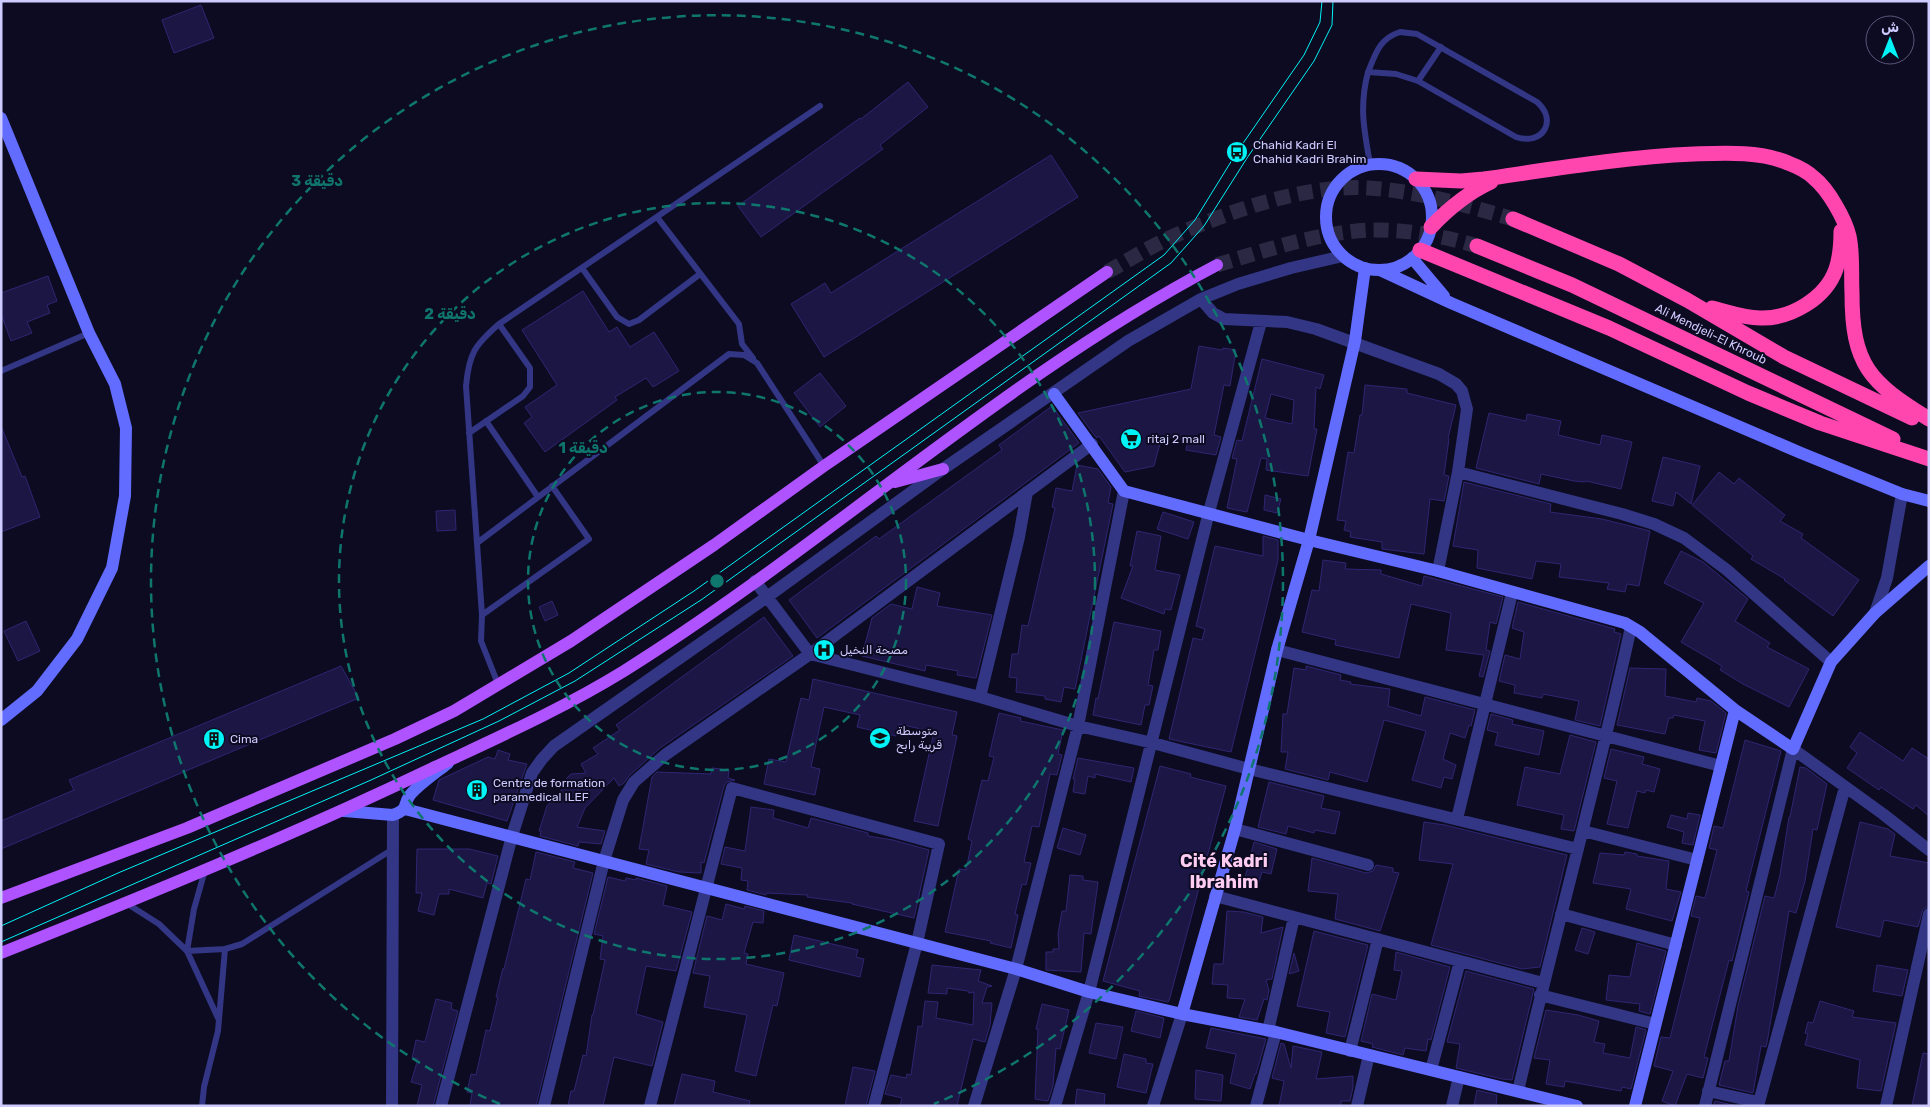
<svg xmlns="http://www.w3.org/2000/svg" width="1930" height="1107" font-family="Rubik,Cairo,sans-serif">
  <rect width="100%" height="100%" fill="#0d0b21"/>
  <path fill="#1b1644" stroke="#2e2672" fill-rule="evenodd" d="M201,5L214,38L174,53L162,20Z
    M908,82L928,107L880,145L883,149L761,237L738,206L860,118L861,119Z
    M1051,155L1078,197L824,357L791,304L825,283L831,293Z
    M48,276L57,301L47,305L50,313L27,322L32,333L11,341L1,314V293Z
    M583,291L609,332L617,327L630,347L654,332L679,371L653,387L646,378L615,397L617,400L545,452L524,423L532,417L525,407L557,385L522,330Z
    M1199,346L1222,350L1223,348L1236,350L1230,386L1224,385L1214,435L1221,437L1216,455L1186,450L1188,441L1162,436L1154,466L1125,472L1099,436L1097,438L1095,436L1078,413L1191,389Z
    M1262,359L1324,375L1320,389L1316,387L1314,429H1317L1308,476L1266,470L1267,459L1261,458L1247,512L1227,508L1237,459L1232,458L1237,440L1242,441ZM1271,394L1294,400L1292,424L1265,418Z
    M820,373L846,406L820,427L794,393Z
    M1365,385L1407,389V393L1456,405L1448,438L1449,439L1444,475L1449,476L1444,501L1430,499L1424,554L1382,549V542L1350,537L1351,532L1344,530L1346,521L1337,520L1348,452L1354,453L1360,415H1362Z
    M1052,406L1079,443L817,638L789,600L876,536L879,539L1002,450L999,445Z
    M1489,413L1526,421L1527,414L1561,421L1558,435L1600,445L1602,435L1632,442L1621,489L1586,481L1585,482L1574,481L1541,474L1539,484L1476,468Z
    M1,426L22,477L25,476L40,517L1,532Z
    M1663,457L1700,466L1691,504L1676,492L1673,506L1652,501Z
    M1077,465L1098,469L1111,487L1108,503L1113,504L1075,689L1064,687L1061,702L1045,699V696L1016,692L1017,678L1009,677L1012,654H1018L1022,625L1028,626L1055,508L1052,507L1056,488L1072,491Z
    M1719,472L1734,484L1739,478L1785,515L1780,521L1803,534L1801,538L1859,580L1833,616L1784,580L1785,579L1751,559L1753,556L1692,505Z
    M1464,482L1551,504L1550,512L1602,519L1650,531L1639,586L1627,584L1625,592L1607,589L1609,583L1559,577L1561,564L1536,561L1532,579L1477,568L1478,550L1453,546Z
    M1265,495L1281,499L1277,513L1264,510Z
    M455,510L456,530L437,531L436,511Z
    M1163,512L1194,522L1188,539L1157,529Z
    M1137,531L1161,536L1155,570L1180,575L1171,610L1165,609L1164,614L1121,598L1133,566H1130Z
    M1263,536L1278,540V560L1231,752L1169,739L1193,638L1202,640L1205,629L1196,626L1215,546L1263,556Z
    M1681,551L1703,562L1748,599L1735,621L1770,643L1767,647L1809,669L1789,707L1743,684L1720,670L1722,666L1681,642L1704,603L1664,583Z
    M1323,560L1346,563L1345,569L1381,570V574L1422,586L1424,576L1503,597L1496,624L1490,622L1486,650L1490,651L1483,677L1479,676L1484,655L1446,650L1451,613L1411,604L1399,658L1335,645L1336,640L1302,632L1312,590L1319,591Z
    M917,587L940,593L937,606L992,615L976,678L957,675L958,671L926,665L925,671L862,656L872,618L891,604L912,609Z
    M552,601L558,615L545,621L539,607Z
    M1518,602L1615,629L1614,632L1621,634L1600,726L1575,720L1579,701L1543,694L1542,698L1514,693L1515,685L1499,681L1505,655L1520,659L1524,632L1512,628Z
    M764,617L793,656L660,748L629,776L624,783L619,786L614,778L585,808L577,827L605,831L601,844L579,842L578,846L540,836L541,831H539L547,806L566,785L565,780L571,774L586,773L581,764L598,754L593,748L620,730L616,725Z
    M26,621L40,651L18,661L4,631Z
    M1114,622L1161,631L1158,650H1154L1148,685L1153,686L1149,705H1145L1141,725L1093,715L1096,698L1098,699Z
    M341,666L359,698L1,849V821L74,790L69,780Z
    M1306,666L1341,675L1340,680L1351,682L1350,684L1390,689L1388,706L1421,716L1425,697L1475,710L1471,726L1469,725L1465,738L1450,733L1443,759L1456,765L1452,779L1444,777L1441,788L1412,780L1426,731L1384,720L1367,782L1330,772L1328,780L1285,769L1288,752H1281L1283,714H1287L1294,668L1306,670Z
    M1630,668L1666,669L1665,696L1696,702L1697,698L1711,701L1726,713L1716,753L1699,750L1705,721L1674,715L1673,718H1669L1665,734L1617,725Z
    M813,679L957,712L952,735L957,736L938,826L914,821L934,732L899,724L896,736L857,727L860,715L824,707L811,767L820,769L815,795L764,784L769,759L786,762L801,698L809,700Z
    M999,713L1021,718L1020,721L1063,730L1058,754L1062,755L1057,775L1050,774L1039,827L1032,826L1024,862L1031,863L1026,885L1022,884L1015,914L1018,915L1011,948L990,943L991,941L945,932L959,869L966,870L972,841L968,839L982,780L988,781L994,757L989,756Z
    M1491,714L1513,720L1512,724L1544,731L1539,755L1495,745L1498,733L1487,730Z
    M1860,732L1903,761L1912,748L1929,759V816L1916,805L1913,809L1881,787L1879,790L1847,768L1857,753L1850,747Z
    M1570,735L1596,742L1574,831L1561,829L1564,815L1517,805L1525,767L1560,774Z
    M1745,740L1781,751L1746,891L1749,892L1732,961L1729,960L1704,1057L1708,1058L1703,1078L1687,1074L1675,1106L1662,1101L1673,1071L1654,1066L1661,1037L1670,1038L1700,918L1691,916L1696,896L1705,898L1717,850L1709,848L1714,826L1723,828Z
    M1611,749L1644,757L1642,764L1660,769L1654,792L1646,790L1645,793L1637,791L1628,828L1607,824L1617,781L1604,778Z
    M498,750L510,754L508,760L527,764L507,821L433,800L439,780L488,757L495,759Z
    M1078,758L1134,768L1131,782L1095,774V778L1088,776L1085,794L1073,792L1075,779H1073Z
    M1160,766L1191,774L1190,777L1226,786L1169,1001L1168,1002L1139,996L1140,991L1103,981Z
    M1800,767L1806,768L1827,784L1817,830L1813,829L1805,881L1796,913L1789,911L1768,1037L1766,1047L1761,1046L1753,1093L1719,1085L1725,1061H1729L1738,1006L1765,896L1774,898L1780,875L1789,817H1790Z
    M712,768L729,770L728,778L735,780L727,782L724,786L704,863L701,862V873L679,872L646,864L649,850L639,849L652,777L657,772L711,774Z
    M1269,782L1324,796L1321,808L1340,812L1335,834L1315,830L1314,833L1288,826L1286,834L1258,827Z
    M751,807L774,810L773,818L808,828L811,818L868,833V836L893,840L929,850L914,918L852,904V903L807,897L808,895L767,893L766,895L747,890L748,881L741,880L742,868L721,864L725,847L745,851Z
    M1688,813L1700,815L1693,845L1682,843L1684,832L1667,827L1671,815L1687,819Z
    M1424,822L1445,825L1567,855L1540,967L1522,969L1431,945L1453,864L1419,860Z
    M1860,822L1888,829L1895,834L1890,856L1929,863V906L1923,909L1918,927L1884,920L1880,937L1836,927Z
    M1063,828L1086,835L1080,855L1057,848Z
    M1254,842L1277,849L1271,874L1262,872L1259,882L1245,878Z
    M417,849H469L498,856L491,884L487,883L483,898L449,889V894H439L434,915L418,911L422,893H416Z
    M536,852L575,862L573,868L593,873L536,1106H470L472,1093L467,1092L471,1074L476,1075L486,1030L490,1031L498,997H496L503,968L504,969L526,879L530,880Z
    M1625,852L1637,854V856L1669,861L1666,889L1681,892L1672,921L1626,909L1631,889L1593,883L1600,853L1624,855Z
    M1312,858L1366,873L1373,871L1376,865L1393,868V872L1399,873L1380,931L1335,919L1338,894L1308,891Z
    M1070,875L1083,876V880L1098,882L1091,934L1084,933L1081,972L1046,970V952H1053V949H1059L1058,934L1062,911H1066Z
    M608,877L625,881L626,878L636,880V878L667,886L663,905L692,912L676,971L646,966L636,1014L663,1022L652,1066L614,1057L603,1106H568L571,1091H574L583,1055L586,1056L592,1015H593L605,960L600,959L603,936L594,934Z
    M726,904L744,909L745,906L764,911L763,923L753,922L744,953L748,954L746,964L784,973L777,1006L773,1005L756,1076L735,1071L747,1015L704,1007L710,976L693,973L707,916L722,920Z
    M1227,911L1244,912L1263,917L1261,933L1283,927L1272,979L1266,980L1269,990L1267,1000L1264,999L1257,1020L1239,1017L1245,999L1227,998L1228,985L1212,984L1214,964H1223Z
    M1582,928L1595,932L1588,954L1575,950Z
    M1314,931L1368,945L1345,1037L1326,1033L1330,1012L1297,1006Z
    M794,935L858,950L856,957L864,959L860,977L789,960Z
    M1637,943L1666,951L1650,1014L1639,1011L1640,1004L1606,1000L1609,975L1630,977Z
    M1396,952L1450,967L1431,1040L1428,1039L1426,1051L1405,1048L1403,1055L1372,1047L1373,1044L1361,1041L1372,994L1396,1000L1402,971L1394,970Z
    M1294,953L1299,971L1289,974Z
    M932,965L981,970L978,981L992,986L987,987L982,1003H992L990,1025L985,1042L973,1039L957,1106H900L902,1098L885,1094L891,1075L906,1078L907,1074L911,1075L918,1026L922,1027L925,1001L938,1002L936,1018L973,1025L974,992L969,993L968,991L947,988V994L928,993Z
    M1877,965L1908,970L1902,996L1873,991Z
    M1466,971L1534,989L1512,1080L1502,1079L1456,1068L1460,1044L1447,1042Z
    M436,999L452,1003L451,1009L458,1011L433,1106H417L422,1085L411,1082L418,1059L412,1058L416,1040L425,1042Z
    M1820,1001L1854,1011L1852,1017L1896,1023L1881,1091L1857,1088L1860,1060L1805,1045L1808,1034L1805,1033L1808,1022L1813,1023Z
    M1042,1004L1069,1010L1060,1049L1056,1048L1053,1086L1048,1101L1035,1099L1038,1029H1036Z
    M1546,1010L1578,1015L1599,1021L1594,1042L1605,1044L1603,1053L1630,1058L1636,1027L1646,1030L1631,1089L1622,1087L1621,1091L1565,1081L1564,1087L1546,1084L1550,1060L1534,1058Z
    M1136,1011L1164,1018L1160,1038L1131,1031Z
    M1096,1023L1123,1027L1116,1059L1089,1053Z
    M1211,1028L1266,1039L1256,1074H1255L1250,1089L1230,1083L1236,1054L1206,1048Z
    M1281,1043L1284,1044L1291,1068L1293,1046L1322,1052L1316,1079L1353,1076V1087L1350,1101H1341V1106H1279L1284,1081L1272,1078Z
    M1923,1053L1929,1054V1106H1912Z
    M1124,1054L1146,1059V1063L1153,1064L1146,1093L1117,1087Z
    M853,1067L875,1071L866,1106H845Z
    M1196,1070L1223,1075L1221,1101L1195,1099Z
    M682,1074L715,1081L713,1092L750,1101L749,1106H674Z
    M1077,1089L1105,1094L1104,1106H1075Z
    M1477,1090L1497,1095L1496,1106H1474Z
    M1715,1101L1737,1106H1713Z"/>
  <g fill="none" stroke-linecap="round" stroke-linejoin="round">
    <path stroke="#2a2842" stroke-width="15" stroke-dasharray="15 8" stroke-linecap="butt" d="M1217,265C1266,250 1317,233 1369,230C1405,229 1443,236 1477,246
      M1107,272C1129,260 1151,246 1174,236C1229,211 1307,184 1368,188C1418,191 1465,205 1513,219"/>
    <path stroke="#323684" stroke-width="6" d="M1400,32L1417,34L1537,102C1558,120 1543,146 1516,137L1418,81L1396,74L1368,72C1376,53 1379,39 1400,32Z
      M1368,72C1359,107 1364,129 1370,164
      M1418,81L1441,47
      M657,217L739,324L742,344L753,358
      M582,268L617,317L629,324L639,320L700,274
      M1,371L89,333
      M486,421L538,497
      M469,433L523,396L530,387V368L499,324
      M552,486L589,539L482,615L466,386C469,353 475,345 499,324L820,106
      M477,543L729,354L744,355L757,363L824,466
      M482,615L481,641L498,684
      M126,903L159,924L187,951L218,1018
      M187,951L225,949L242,944L393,849
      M187,951L194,909L205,870
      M202,1106L204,1087L218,1031L225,949"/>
    <path stroke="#323684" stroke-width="12" d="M1201,299L1213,313L1224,319L1287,322L1316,329L1439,374L1456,384L1462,391L1467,409L1458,472L1438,571
      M1458,472L1622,514L1654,524L1684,538L1727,570L1831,662
      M755,581L810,654L980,697L1078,726L1153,743L1249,769L1578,849
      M1875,613L1887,578L1902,494
      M1277,650L1721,766
      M980,697L1019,537L1027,492
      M1457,819L1512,593
      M1235,829L1368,865
      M1583,831L1697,860
      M1215,896L1543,983
      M1561,914L1676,945
      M1540,995L1655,1024
      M1268,1031L1294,917
      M1350,1051L1378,939
      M1431,1070L1460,961
      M1518,1091C1554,936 1597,783 1631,627
      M1708,1091L1758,1102
      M392,1106L393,815
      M441,1106L512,836L532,773L542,759L554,746L767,597L943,469L1128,341L1201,299L1238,284L1291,268L1343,256
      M544,1106L604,861L623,800L634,782L665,755L810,654L1092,444
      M650,1106L732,788L939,844L917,943L874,1106
      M974,1106L1016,969L1078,726L1124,491
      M1055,1106L1089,992L1209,512L1261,322
      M1153,1106L1182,1014
      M1256,1106L1276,1032
      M1357,1106L1369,1055
      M1452,1106L1459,1077
      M1705,1106L1793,749L1883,814L1929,850
      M1758,1106L1845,787
      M1886,1106L1929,914"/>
    <path stroke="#626cff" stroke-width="12" d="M1,118L89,333L115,384L126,428L125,496L112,568L77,639L37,691L1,720
      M1326 217a53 53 0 1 1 106 0a53 53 0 1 1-106 0Z
      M1412,258L1444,296
      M1380,270L1451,303L1801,453L1902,494L1929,501
      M1054,394L1124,491L1309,540L1438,571L1625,623L1640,632L1735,710L1793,749L1831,662L1875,613L1929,566
      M405,809L917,943L1016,969L1089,992L1182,1014L1276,1032L1577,1106
      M344,811L393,815C410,808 402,806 410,795C419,784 437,772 448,763
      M1182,1014L1235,829L1277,650L1309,540L1355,341L1365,268
      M1635,1106L1735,710"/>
    <path stroke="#af52ff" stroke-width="12" d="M895,482L943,469
      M1,898L187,828L395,739L454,711L571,641L714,545L824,466L1107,272
      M1,953C147,895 293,835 435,767C499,737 564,708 624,671C827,544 1004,377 1217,265"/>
    <path stroke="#ff46af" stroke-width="15" d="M1416,179L1461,181L1484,179C1553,169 1624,157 1694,154C1724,153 1760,151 1788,163C1796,166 1808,172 1814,178C1828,189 1845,219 1849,236C1853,254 1851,274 1852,293C1852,365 1869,382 1929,419
      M1513,219L1619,264L1687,300L1784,357L1912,418
      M1431,227C1449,208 1467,193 1491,182
      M1477,246L1572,285L1893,439
      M1420,250L1609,328L1748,393L1820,423L1929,459
      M1712,308C1728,312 1744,318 1760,318C1791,319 1826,298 1836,269C1840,257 1841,243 1841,231"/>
    <path stroke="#00f3f6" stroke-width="1" d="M1,926L118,873L483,719L569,673L694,591L1164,255L1195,220L1237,152L1304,55L1320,22L1322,1
      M1,942L371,780L499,721L575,681L701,600L1171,263L1204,226L1247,158L1314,61L1332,25L1333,1"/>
  </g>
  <g fill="none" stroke="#0f766e" stroke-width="2.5" stroke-dasharray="9 6">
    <circle cx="717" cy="581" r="189"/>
    <circle cx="717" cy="581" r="378"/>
    <path d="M500 1104A566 566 0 1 1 934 1104"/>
  </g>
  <defs>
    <g id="bus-disc" transform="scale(1.125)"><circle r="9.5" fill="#00f3f6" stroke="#0d0b21"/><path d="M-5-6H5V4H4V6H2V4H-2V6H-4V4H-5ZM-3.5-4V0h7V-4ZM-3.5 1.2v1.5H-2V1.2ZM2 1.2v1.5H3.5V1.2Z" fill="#111"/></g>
    <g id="supermarket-disc" transform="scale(1.125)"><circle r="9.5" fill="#00f3f6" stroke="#0d0b21"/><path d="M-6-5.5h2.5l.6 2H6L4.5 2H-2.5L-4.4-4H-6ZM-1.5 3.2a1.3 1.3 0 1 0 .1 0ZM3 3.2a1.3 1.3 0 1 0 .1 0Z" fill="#111"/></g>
    <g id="hospital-disc" transform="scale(1.125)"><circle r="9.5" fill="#00f3f6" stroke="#0d0b21"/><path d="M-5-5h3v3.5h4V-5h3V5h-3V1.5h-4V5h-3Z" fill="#111"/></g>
    <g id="school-disc" transform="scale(1.125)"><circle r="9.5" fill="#00f3f6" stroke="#0d0b21"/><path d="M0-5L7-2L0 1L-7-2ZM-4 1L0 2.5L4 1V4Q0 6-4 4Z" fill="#111"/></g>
    <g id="building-disc" transform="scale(1.125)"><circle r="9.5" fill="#00f3f6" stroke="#0d0b21"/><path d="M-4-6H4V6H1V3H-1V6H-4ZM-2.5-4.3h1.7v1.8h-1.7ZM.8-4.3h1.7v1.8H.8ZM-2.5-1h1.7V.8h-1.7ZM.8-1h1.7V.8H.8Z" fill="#111"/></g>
  </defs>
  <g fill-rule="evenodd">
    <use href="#bus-disc" x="1237" y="152"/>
    <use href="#supermarket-disc" x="1131" y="439"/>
    <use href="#hospital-disc" x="824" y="650"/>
    <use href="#school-disc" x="880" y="738"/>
    <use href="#building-disc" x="214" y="739"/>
    <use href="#building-disc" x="477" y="790"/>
  </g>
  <g text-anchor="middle" stroke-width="4" stroke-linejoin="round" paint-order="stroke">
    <g font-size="12" fill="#cdcbff" stroke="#0d0b21" text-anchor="start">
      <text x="1253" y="149">Chahid Kadri El<tspan x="1253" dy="14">Chahid Kadri Brahim</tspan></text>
      <text x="1147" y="443">ritaj 2 mall</text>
      <text x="840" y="654">مصحة النخيل</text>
      <text x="896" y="735">متوسطة<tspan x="896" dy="14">قريبة رابح</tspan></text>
      <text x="230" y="743">Cima</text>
      <text x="493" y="787">Centre de formation<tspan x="493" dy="14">paramedical ILEF</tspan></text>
    </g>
    <g font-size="12" fill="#cdcbff" stroke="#0d0b21">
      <text transform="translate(1711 334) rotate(26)" y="4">Ali Mendjeli-El Khroub</text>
    </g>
    <g font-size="18" font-weight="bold" fill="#ffcdf1" stroke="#0d0b21">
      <text x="1224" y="867">Cité Kadri<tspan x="1224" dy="21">Ibrahim</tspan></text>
    </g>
  </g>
  <circle cx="717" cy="581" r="8" fill="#0f766e" stroke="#0d0b21" stroke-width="2.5"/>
  <g font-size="15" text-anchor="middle" font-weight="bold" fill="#0f766e" stroke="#0d0b21" stroke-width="4" stroke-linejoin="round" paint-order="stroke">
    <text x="317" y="186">3 دقيقة</text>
    <text x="450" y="319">2 دقيقة</text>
    <text x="583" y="453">1 دقيقة</text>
  </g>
  <rect width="1930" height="1107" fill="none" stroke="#cdcbff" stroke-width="5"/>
  <g transform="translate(1890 40)"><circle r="24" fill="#0d0b21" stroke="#5a587a"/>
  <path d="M0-4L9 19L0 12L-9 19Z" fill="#00f3f6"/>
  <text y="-8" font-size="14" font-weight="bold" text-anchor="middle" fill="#cdcbff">ش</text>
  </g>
</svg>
